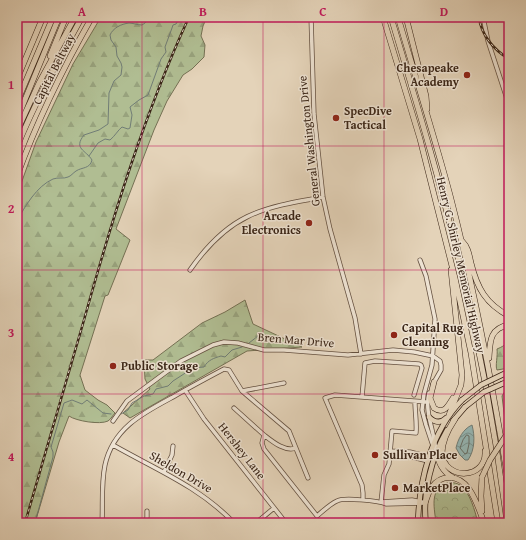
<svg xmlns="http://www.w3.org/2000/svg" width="526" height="540" font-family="'Gentium Book Plus',serif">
  <defs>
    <pattern id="forest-firs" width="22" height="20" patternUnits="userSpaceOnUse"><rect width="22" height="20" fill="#b0bd92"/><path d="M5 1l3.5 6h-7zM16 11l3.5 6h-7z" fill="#98a27d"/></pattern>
    <pattern id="park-crowns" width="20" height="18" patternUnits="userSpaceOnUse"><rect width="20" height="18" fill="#b0bd92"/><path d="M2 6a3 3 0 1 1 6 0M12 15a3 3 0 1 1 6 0" fill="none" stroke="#98a27d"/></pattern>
    <pattern id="water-waves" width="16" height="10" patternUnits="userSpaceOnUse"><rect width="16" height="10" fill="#96b7b5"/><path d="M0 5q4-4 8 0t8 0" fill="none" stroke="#7b9592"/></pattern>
  </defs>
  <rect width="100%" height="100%" fill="#e4d3b9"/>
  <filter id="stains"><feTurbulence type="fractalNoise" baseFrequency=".005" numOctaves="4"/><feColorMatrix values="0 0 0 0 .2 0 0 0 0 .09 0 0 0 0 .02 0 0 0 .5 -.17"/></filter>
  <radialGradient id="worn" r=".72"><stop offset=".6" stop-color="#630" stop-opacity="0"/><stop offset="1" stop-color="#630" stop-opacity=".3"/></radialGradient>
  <path fill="url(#forest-firs)" stroke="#757154" d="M101,17H207L203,26L201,36L205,45L204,57L192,69L183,75L167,101L154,130L116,229L130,240L108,295L105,296L80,375L85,390L98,400L107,405L115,413C113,415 111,419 108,421C100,425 76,421 69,416L59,442L35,523H17V195L36,142L73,64Z
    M245,300L253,324L302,347L247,351L130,418L123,413L150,389L145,379L144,360H153L202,323L225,312Z
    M509,331V368L497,370C495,366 498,356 497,349C507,345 507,343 507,332Z
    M505,391L509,392V426L506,429L502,396Z"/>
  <path fill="url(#park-crowns)" stroke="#757154" d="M450,482C454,483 457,483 460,485C470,492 475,511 478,523H436C434,505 429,488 450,482Z"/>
  <path fill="url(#water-waves)" stroke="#717d76" d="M472,425C475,436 475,450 468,460H465L460,455L456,448C458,439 463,429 472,425Z"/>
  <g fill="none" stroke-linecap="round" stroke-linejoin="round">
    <path stroke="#686e66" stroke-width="1" d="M467,435L469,436V444L467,453L465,454L460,448L463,440Z"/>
    <path stroke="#717d76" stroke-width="1" d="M89,156L98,143L105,139L110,140C115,136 118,130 122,127L128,129L130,128L132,115L130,107L139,100L148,95L161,59L166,52L165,47L172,28L173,25L176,24L179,19L178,17
      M17,221C25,206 37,186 53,179C58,177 64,179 68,177C71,176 73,173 76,171C82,167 90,169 92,160C86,150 73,149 84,135L99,130L108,124L109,93L114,81L121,75L122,67L121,63L117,56L116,47L111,40L110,35C113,28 121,24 129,23C133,23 137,25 142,25L145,23L149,17
      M249,343L258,336L270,341
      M121,414L128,410L132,403L144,396L153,394L156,389L168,386L173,381L193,368L204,367C208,360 214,358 221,356L225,357L232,350L242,347
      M36,519L53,457V452L51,447L64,403L72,400L82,404L87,400L103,413L111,414"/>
    <g stroke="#645040" stroke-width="5">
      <path id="minor" d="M311,17L314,114L323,197L330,229L355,318L361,354
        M483,17L488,41L509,105
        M420,260L426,276L435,319L432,365L424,394L422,410L426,425L433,446
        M190,270C229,214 260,208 323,197
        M185,390L204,419L286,523
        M242,391L289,431L308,478
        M429,393C424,413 435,432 436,452
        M362,397L365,363L375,361L419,364L421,365L422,368L414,395
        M234,408L264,435L262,443L264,449L317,516C323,511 330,504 337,501C343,497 379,501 386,504L425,503
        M113,421L127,401L181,361L213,345L224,342L238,343L264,350H284L348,355L393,350L414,352L433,356L440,361L441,365V370L433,384
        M264,435C273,442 285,452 296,448
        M113,445C155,469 200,487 234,523
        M391,451L410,452L429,457
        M390,455L412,457L428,461
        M164,472L172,455L173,446
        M363,500V493L362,485L325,398L335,395L427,402
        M381,502L384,475L389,464L392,431L416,433C417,422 415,413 415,402
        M381,502L412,500L422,502
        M102,523C103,504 101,484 105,465C113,428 143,413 173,397C190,387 207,378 224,369L229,370L242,391L284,383
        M146,523L147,517V511
        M256,523L274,508"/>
    </g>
    <g stroke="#3a2517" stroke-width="6">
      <path id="major" d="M502,384L509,381
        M429,417C434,422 440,424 446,418
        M453,421L465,407
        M418,523C419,480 431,432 462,400
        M426,523C422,494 432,456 447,430"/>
    </g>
    <g stroke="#3a2517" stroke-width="6">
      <path id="highway" d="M383,17L420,139L455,278L471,353L498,523
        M391,17C415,98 440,179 459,262C480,348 496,435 507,523
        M398,17C415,76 434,135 450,195C475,291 493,388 509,486
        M406,17L426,96L427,109
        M50,56L66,17
        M17,79L43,17
        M17,102L53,17
        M17,119L59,17
        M17,131L39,83L75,17
        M17,147C35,102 59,59 82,17
        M17,176C37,121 63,68 92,17
        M462,241C468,247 469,254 471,263C477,288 486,304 509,316
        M489,358C490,343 489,328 509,325
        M434,382L430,398L434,408C444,415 448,406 453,398
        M449,415L461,385L462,375L451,270
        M455,419C449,428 442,442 442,453C444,481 487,480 485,451
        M436,452C439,463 442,471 452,477
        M482,477L481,496L482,511
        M425,503C427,498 428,493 431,488C441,474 459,474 469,489C476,499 480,511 484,523"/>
    </g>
    <use href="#minor" stroke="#ede2d2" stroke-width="3.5"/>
    <use href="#major" stroke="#e4d3b9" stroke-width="4.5"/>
    <use href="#highway" stroke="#e4d3b9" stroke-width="5"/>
    <g stroke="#3a2517" stroke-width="2.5">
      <path id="rail" d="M479,17C481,35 494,50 509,59
        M25,523C45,455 64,387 84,320C113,216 144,115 189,17"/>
    </g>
    <use href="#rail" stroke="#ede2d2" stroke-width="1" stroke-dasharray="3" stroke-linecap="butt"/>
    <g stroke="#3a2517" stroke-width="6" stroke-linecap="butt">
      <path id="major-bridge" d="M462,400L481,385L508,372
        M465,407L484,392L502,384"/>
    </g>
    <g stroke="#3a2517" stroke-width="6" stroke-linecap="butt">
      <path id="highway-bridge" d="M482,477L490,460L509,431"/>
    </g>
    <use href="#major-bridge" stroke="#e4d3b9" stroke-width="4.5"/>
    <use href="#highway-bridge" stroke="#e4d3b9" stroke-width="5"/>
  </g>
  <path fill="none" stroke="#c2185b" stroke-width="1" stroke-opacity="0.55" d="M142,17V523M263,17V523M384,17V523M17,146H509M17,270H509M17,394H509"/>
  <g fill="#8f2418" stroke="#ede2d2" stroke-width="1.5">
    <circle cx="467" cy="75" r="4"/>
    <circle cx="336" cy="118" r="4"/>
    <circle cx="309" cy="223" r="4"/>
    <circle cx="394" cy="335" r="4"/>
    <circle cx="113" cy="366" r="4"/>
    <circle cx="375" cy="455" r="4"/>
    <circle cx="395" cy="488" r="4"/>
  </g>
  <g text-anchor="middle" stroke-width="3" stroke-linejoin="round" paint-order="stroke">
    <g font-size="12" font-weight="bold" fill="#3a2517" stroke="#ede2d2" text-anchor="start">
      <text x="459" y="72" text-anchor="end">Chesapeake<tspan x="459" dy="14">Academy</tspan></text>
      <text x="344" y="115">SpecDive<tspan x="344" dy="14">Tactical</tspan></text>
      <text x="301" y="220" text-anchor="end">Arcade<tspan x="301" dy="14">Electronics</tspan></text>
      <text x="402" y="332">Capital Rug<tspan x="402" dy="14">Cleaning</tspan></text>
      <text x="121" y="370">Public Storage</text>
      <text x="383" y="459">Sullivan Place</text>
      <text x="403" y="492">MarketPlace</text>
    </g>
    <g font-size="12" fill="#3a2517" stroke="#ede2d2">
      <text transform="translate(54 69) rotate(-63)" y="4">Capital Beltway</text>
      <text transform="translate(309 141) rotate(-96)" y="4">General Washington Drive</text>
      <text transform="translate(461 265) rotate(77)" y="4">Henry G. Shirley Memorial Highway</text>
      <text transform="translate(296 340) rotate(5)" y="4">Bren Mar Drive</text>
      <text transform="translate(242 451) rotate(52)" y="4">Hershey Lane</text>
      <text transform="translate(181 472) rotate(30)" y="4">Sheldon Drive</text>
    </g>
  </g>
  <rect width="526" height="540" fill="none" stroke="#e4d3b9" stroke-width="44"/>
  <rect x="22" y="22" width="482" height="496" fill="none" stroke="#c2185b" stroke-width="1.5"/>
  <g font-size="13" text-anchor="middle" font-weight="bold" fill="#c2185b">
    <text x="82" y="16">A</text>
    <text x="203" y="16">B</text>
    <text x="323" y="16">C</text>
    <text x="444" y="16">D</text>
    <text x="11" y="89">1</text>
    <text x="11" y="213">2</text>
    <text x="11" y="337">3</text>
    <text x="11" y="461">4</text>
  </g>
  <rect width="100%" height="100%" filter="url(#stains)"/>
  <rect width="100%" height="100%" fill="url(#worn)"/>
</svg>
